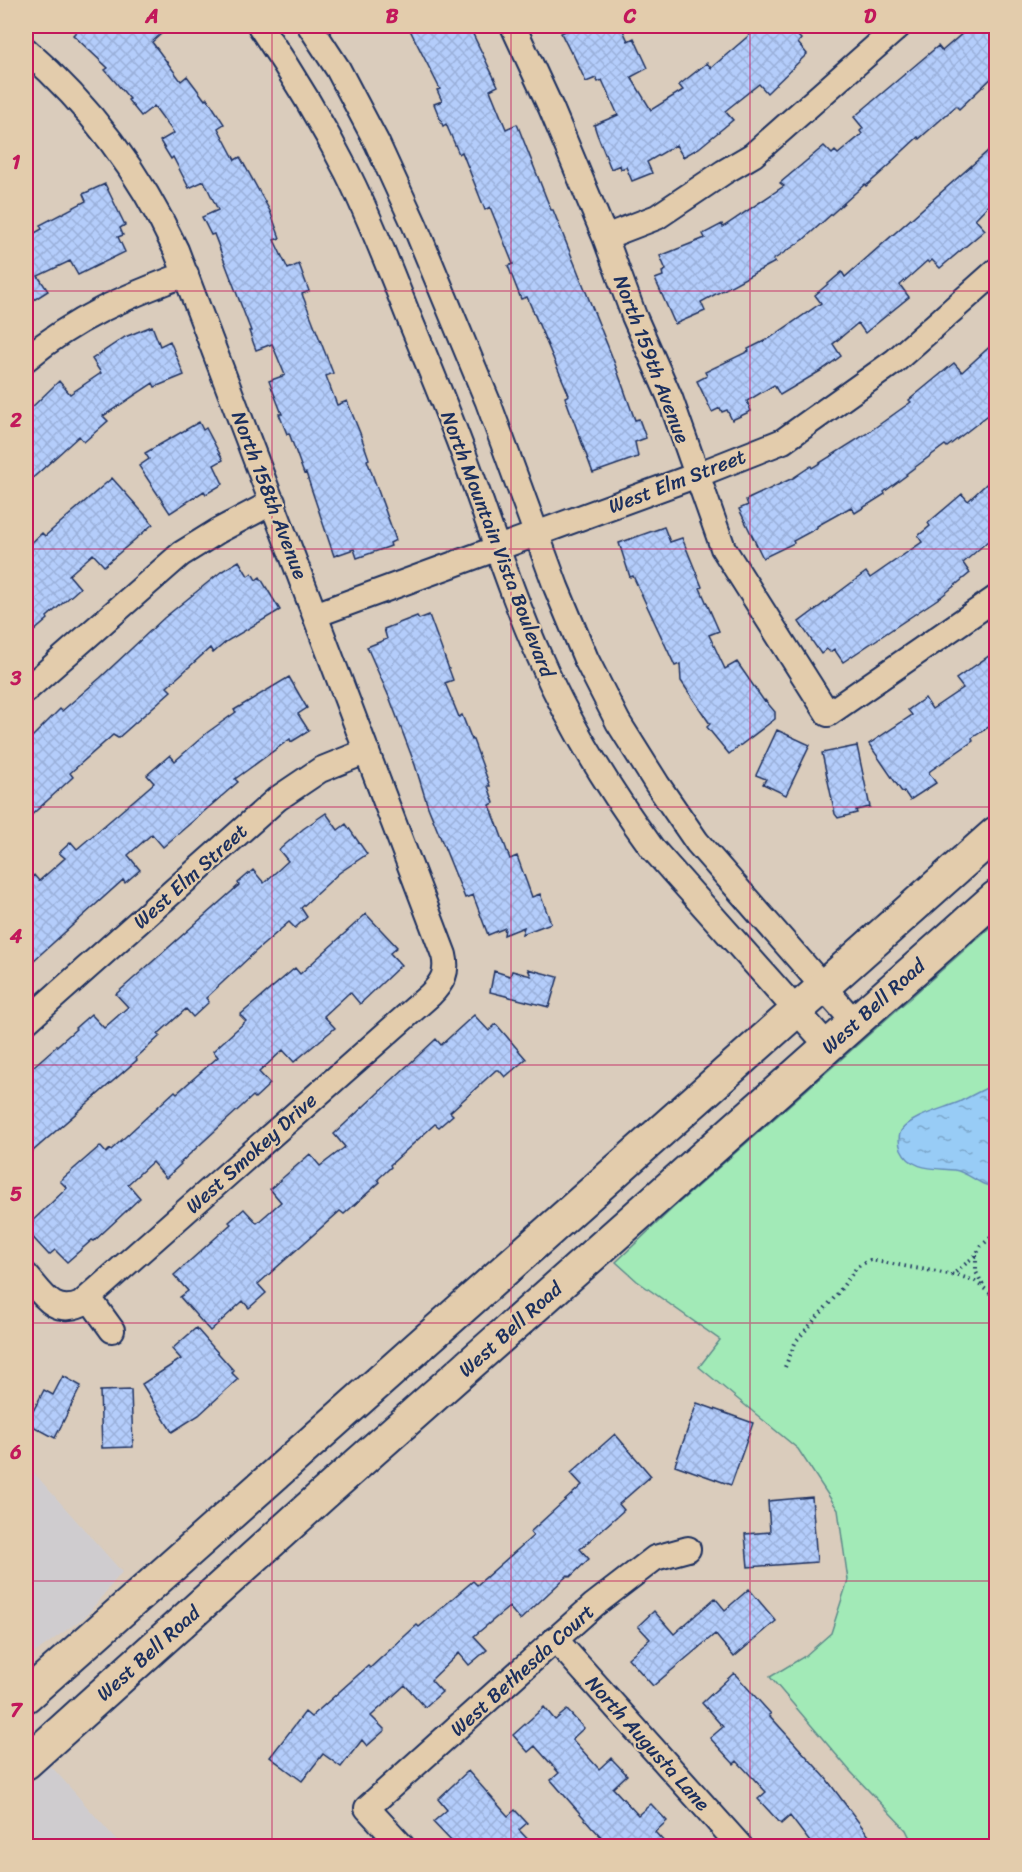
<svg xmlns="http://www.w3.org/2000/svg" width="1022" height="1872" font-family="Sriracha,sans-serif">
  <defs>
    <pattern id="water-ripples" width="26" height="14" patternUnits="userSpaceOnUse" patternTransform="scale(1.5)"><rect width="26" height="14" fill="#98ccf6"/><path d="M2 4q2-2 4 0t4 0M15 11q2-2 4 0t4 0" fill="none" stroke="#7ba6ca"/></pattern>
    <pattern id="building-cross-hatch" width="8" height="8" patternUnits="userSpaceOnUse" patternTransform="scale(1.5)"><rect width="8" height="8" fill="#b4cdfb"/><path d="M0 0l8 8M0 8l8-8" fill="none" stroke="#9ab0da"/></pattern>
  </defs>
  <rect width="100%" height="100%" fill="#daccbc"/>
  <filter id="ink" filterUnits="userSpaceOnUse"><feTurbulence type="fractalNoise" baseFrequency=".0167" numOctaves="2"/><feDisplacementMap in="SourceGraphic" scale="12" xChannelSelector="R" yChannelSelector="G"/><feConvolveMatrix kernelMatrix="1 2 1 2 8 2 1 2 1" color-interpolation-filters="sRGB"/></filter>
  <g filter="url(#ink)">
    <path fill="#cfcccf" d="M26,1464L122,1572L86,1616L26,1659Z
      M50,1765L122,1846H26V1788Z"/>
    <path fill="#a2eab7" stroke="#5e8c8a" stroke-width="1.5" d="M996,922V1846H914L906,1830L851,1772L770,1677L805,1656L831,1633L848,1580L838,1510L798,1449L699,1367L720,1340L637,1281L616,1262L673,1208Z"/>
    <path fill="url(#water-ripples)" stroke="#668db9" stroke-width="1.5" d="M996,1084V1186C981,1188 969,1172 954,1170C935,1168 911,1171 901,1149C899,1144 898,1136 901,1131C911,1116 943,1109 959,1102C971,1096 983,1089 996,1084Z"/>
    <path fill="url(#building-cross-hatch)" stroke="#1b2f5e" stroke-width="1.5" d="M82,26H170L152,42L181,81L187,76L205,100L207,98L224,124L218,128L235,160L240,157L270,211L280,238L274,240L288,269L299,264L309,291L302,294L333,373L326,376L337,405L347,401L360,433L369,459L367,460L396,540L390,543L391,546L357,558L354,549L334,556L306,473L304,474L289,433L287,434L279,414H282L269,381L285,375L272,344L256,350L249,331H251L214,234L211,235L202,217L218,210L204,181L189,188L173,157L171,159L160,141L174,133L154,106L141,116L128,100L130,99L105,70L108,68L73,35Z
      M408,26H469L498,86L490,90L506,129L517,124L551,210H553L613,359L635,420L639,419L646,438L635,442L638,457L593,473L565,397L569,395L527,297L521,299L508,266L513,264L490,207L485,210L462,152L459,154L446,124L443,126L434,104L442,101L437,90L440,89Z
      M577,26H621L628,41L634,38L648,68L631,77L651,110L683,90L679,85L707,63L711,68L760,26H809L798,36L801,39L798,43L807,54L767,93L759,84L725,111L733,120L699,148L683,157L676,145L647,162L652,173L632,181L626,167L621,169L620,165L611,169L597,134L594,125L618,115L602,80L598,82L596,78L586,82L572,52L571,53L561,33Z
      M971,26H996V74L959,109L956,106L919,139L918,137L891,162L892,163L866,186L865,184L803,240L773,260L775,262L701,302L705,311L675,324L655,279L663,276L662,272L666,270L660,256L705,238L703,234L722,224L723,227L784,186L780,183L824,146L832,154L835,151L838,154L862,134L860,131L863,128L854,117L938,46L942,51Z
      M996,144V197L975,219L985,230L940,268L932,260L929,263L927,261L900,285L909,297L865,333L858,323L833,344L841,356L822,370L780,395L774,385L747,401L751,411L732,420L727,410L722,412L720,408L712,412L697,381L707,376L705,372L749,351L748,349L770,338L821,303L815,295L842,272L845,277Z
      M105,184L125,225L120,228L123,235L118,237L125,252L78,275L70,261L38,276L48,291L26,305V238L42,229L40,225L86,201L83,194Z
      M152,326L160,346L170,341L184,375L155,387L153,383L103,416L108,421L84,442L79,436L26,484V413L59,381L70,394L101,373L92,359L125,337Z
      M996,341V409L947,447L945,445L906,474L907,475L884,492L885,494L855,513L851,507L817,526V528L793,541L794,543L763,558L739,509L748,505L746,500L793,478L811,466L812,468L866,434L911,402L909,400L954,363L962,372Z
      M199,422L203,430L206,428L223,460L214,465L223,484L206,494L204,491L170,513L139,466L149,459L145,453Z
      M996,475V534L963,563L970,573L942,596L843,662L834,649L830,652L827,649L821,654L799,622L866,572L870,578L922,542L918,536L930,526L928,523L962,494L968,501Z
      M112,478L153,524L104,566L93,554L69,575L80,588L47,617L48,619L33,632L26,624V548L42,533L45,536Z
      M664,527L670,542L682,538L702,587L700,588L719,631L709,635L725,669L737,662L764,701L765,700L775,712V719L729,754L707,727L710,724L681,681L680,664L675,666L633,576L630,577L619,543Z
      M239,561L248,576L252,573L256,580L260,577L280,610L227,641L213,653L210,648L167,687L171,691L118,738L113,735L70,773L73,777L26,820V743L60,709L62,711L100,678L164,618L222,571Z
      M429,615L453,680L445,683L459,717L462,715L472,740H473L490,786H488L494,803L490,805L510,859L517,856L532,897L540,894L551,923L522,934L524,927L504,935L505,928L488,935L473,895L465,898L428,807L415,765L390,699L367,647L387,639L384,629L417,616L419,619Z
      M996,651V722L972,738L973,741L930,771L929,773L936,783L910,800L904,791L902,792L869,744L912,715L908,710L925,698L932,709L963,688L956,679Z
      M289,677L307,708L298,714L309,731L291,742L290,739L235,779L238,782L163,847L152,834L128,855L140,870L125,883L123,880L33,961L26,953V883L34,875L39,881L65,858L59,853L71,842L77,849L154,783L147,775L170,755L175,761L208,732L236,712L234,710Z
      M777,730L810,745L786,795L763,784L766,779L756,775Z
      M857,746L870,807L856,810L857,813L838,818L835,814L822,753Z
      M326,813L338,830L346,824L367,854L339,873L301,908L307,917L295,928L289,922L256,951L206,998L209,1002L193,1017L186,1009L158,1034L160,1036L136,1058L137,1060L26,1157V1073L76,1029L75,1028L91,1014L104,1028L128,1007L116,994L239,885L238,883L253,870L264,883L288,861L279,850L303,829Z
      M366,914L397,947L390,953L401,965L360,1004L350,992L324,1016L335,1028L294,1062L283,1050L259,1072L270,1084L255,1098L253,1096L180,1163L181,1164L166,1178L152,1162L128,1184L140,1198L94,1241L92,1240L67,1262L55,1250L49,1255L26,1230V1227L67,1188L60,1181L100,1146L106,1153L110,1149L111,1150L175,1091L177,1093L218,1057L213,1051L246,1021L240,1015L295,968L300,974Z
      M528,969L558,977L549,1007L490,992L494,971L510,976L512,971L531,976Z
      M474,1015L489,1031L496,1024L526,1059L505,1077L499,1070H496L450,1112L453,1115L439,1127L435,1124L390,1165L391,1167L378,1179L380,1182L344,1214L340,1211L258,1284L266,1293L249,1308L243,1301L210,1331L180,1297L188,1291L174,1275L231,1224L229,1222L244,1209L257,1223L281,1202L270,1189L310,1154L320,1166L345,1147L334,1134L436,1039L441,1045Z
      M196,1328L234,1371L232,1373L238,1379L199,1415L172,1432L142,1384L181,1359L172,1349Z
      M63,1376L81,1386L55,1438L27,1423L44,1390L53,1395Z
      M131,1390L133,1447L102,1448L100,1391Z
      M697,1403L753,1423L731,1485L675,1465Z
      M615,1434L651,1476L619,1504L624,1510L580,1549L589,1559L570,1577L568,1575L520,1620L509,1607L474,1636L487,1650L469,1665L459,1653L431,1680L442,1692L425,1707L405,1685L371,1716L385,1730L367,1746L362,1740L341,1767L323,1754L302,1781L270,1757L305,1712L311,1717L368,1666L370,1668L417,1625L419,1627L473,1581L477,1585L533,1536L530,1532L582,1485L571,1473Z
      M812,1497L817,1562L748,1567L745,1534L770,1532L768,1501Z
      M749,1589L776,1621L734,1657L715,1634L653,1686L628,1658L650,1639L638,1626L654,1611L674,1634L715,1598L725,1610Z
      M734,1673L771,1714L769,1715L825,1777L869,1836L855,1846H813L790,1816L781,1824L758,1799L766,1792L737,1761L734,1764L710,1738L723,1727L702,1703Z
      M544,1707L555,1720L567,1710L584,1728L572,1739L599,1769L611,1758L627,1775L613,1788L638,1815L651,1804L667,1821L655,1832L668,1846H610L591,1826L551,1780L559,1773L535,1746L528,1752L513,1735Z
      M468,1771L508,1816L515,1810L527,1823L519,1830L534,1846H456L433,1822L447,1810L438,1799Z"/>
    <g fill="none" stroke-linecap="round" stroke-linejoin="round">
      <g stroke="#1b2f5e" stroke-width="28">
        <path id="minor" d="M260,26C292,73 321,121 347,172C370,218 389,267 408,315C425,356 442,397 458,439C486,512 508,587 540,658C569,725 609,789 652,848L828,1046
          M310,26L338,69L377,143L415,226L488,402L556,587L586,659L618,722L657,784L697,842L854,1022
          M513,26L551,108L605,237L634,316L670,398L723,548L828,714L996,598
          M26,50C89,105 140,173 176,250L444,955C448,972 443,982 430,995L81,1304C53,1316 43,1294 26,1275
          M605,237L657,217L724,172L753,155L899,26
          M26,359C75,318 127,296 186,274
          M315,615L697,475L783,441L895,361L996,271
          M26,690L181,554L218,531L273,502
          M26,1022L277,799L320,770L367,751
          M89,1298L112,1330
          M555,1639L740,1846
          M402,1846L367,1808L594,1605L655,1558L688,1549"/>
      </g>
      <g stroke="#1b2f5e" stroke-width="36">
        <path id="major" d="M26,1696L996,833
          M26,1763L325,1493L996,897"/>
      </g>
      <path stroke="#1b2f5e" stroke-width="4" stroke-dasharray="1.5 4.5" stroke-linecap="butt" d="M976,1255V1272L984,1287
        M951,1276L976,1255L981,1246L996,1233
        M785,1367L796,1341L835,1297L857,1267L870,1260L960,1276L975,1281L996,1298"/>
      <use href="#minor" stroke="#e3ccac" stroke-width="24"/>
      <use href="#major" stroke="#e3ccac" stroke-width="32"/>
    </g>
  </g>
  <path fill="none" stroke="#c2185b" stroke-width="1.5" stroke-opacity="0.55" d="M272,26V1846M511,26V1846M750,26V1846M26,291H996M26,549H996M26,807H996M26,1065H996M26,1323H996M26,1581H996"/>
  <g text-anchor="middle" stroke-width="4.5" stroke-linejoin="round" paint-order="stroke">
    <g font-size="20" fill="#1b2f5e" stroke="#e3ccac">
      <text transform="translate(652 359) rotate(69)" y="7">North 159th Avenue</text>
      <text transform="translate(677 481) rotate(-21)" y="7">West Elm Street</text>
      <text transform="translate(270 495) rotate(69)" y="7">North 158th Avenue</text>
      <text transform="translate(498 544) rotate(69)" y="7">North Mountain Vista Boulevard</text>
      <text transform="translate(190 876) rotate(-42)" y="7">West Elm Street</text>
      <text transform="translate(873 1006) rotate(-42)" y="7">West Bell Road</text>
      <text transform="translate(251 1153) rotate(-42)" y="7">West Smokey Drive</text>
      <text transform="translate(510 1329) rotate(-42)" y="7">West Bell Road</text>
      <text transform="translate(148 1653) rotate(-42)" y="7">West Bell Road</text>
      <text transform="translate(522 1670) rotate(-42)" y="7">West Bethesda Court</text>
      <text transform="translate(648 1743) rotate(48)" y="7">North Augusta Lane</text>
    </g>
  </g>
  <rect width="1022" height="1872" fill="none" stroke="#e3ccac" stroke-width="66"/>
  <rect x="33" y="33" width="956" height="1806" fill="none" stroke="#c2185b" stroke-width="2"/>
  <g font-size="20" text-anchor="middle" font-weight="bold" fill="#c2185b">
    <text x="152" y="23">A</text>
    <text x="392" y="23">B</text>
    <text x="630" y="23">C</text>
    <text x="870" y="23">D</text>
    <text x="16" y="169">1</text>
    <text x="16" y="427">2</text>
    <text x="16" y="685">3</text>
    <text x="16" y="943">4</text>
    <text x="16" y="1201">5</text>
    <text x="16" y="1459">6</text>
    <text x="16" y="1717">7</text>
  </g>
</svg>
